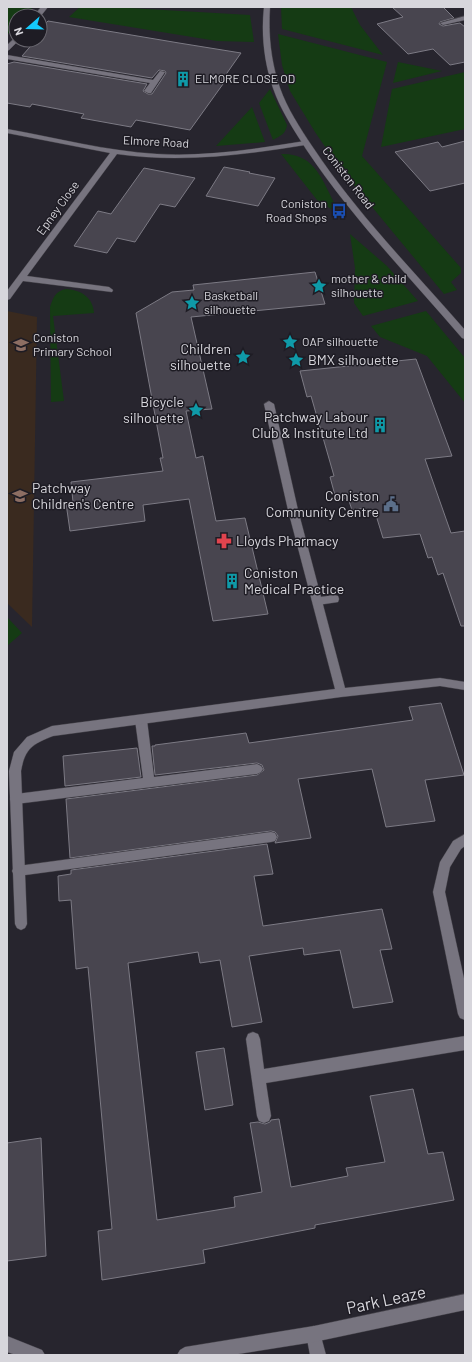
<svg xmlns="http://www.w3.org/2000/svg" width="472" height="1362" font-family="Barlow,sans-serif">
  <rect width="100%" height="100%" fill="#27252e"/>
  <path fill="#3a2a1f" d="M7,311L37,317L32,627L7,603Z"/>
  <path fill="#153b14" d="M7,7H33L25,16H16V25L7,35Z
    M80,7H112L250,15L254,42L217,41L69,17Z
    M281,7H351L360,25L383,55L282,29Z
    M278,34L387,62L362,156L461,268V273L451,282L457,290L444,294L339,167L315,132L290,91L282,65Z
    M398,62L442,71L393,83Z
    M465,72V129L381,147L392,89Z
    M270,89L287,125C286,134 280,136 273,140L259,103Z
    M252,107L265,142L216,146Z
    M281,154C316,153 322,181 336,206L331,209L317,200Z
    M350,234L387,266L418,301L363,316L354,303L355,268Z
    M66,289C81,290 93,297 94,313L53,316L64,401L51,402L50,307C53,298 55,291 66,289Z
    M426,311L465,358V403L427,356L380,337L371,326Z
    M7,617L22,633L7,646Z"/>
  <path fill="#48454f" stroke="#7c7a84" d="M392,7H443L454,18L440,22L439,24L443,26L460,23L465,27V62L450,65L433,49L408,54L377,24L403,17Z
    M48,21L179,43L241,53L220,83L223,84L190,130L136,120L131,127L81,118L84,114L32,104L30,107L7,103V64L14,62L147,84L143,91L148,94H152L166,73L165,71L159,70L152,78L22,56L36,40H40V29Z
    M465,141V183L430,191L395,152L438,142L442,147Z
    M224,167L250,172L249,173L275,178L258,206L206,196Z
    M144,168L195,178L175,207L160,204L135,242L117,238L107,253L74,246L98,211L111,214Z
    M315,272L325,304L191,317L212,409L186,411L196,458L203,456L216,521L245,518L268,614L213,621L189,499L143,505L145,521L70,531L66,503L73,502L71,482L163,471L160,458H163L136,313L172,292L194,290L193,285Z
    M416,359L452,456L425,459L451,533L465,531V626H461L443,573L438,575L432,557L428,558L420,534L383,538L375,512L367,513L365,508L352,510L348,498L336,499L330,477L334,476L311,396L307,397L300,371Z
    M441,703L464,775L425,780L435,821L386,827L372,769L298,779L311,838L275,843L278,836L275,832L271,831L70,858L66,799L257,775L264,770L262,765L257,763L155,775L152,746H155V745L246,733L249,743L413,720L409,707Z
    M137,748L141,777L65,786L63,756Z
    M267,844L273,874L254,876L263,926L382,909L392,949L380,950L393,1002L353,1008L340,950L304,955L303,948L249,956L262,1022L232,1027L220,960L200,963L198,952L128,963L157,1220L235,1207L234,1197L262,1192L250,1123L258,1122L265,1124L270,1122L271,1120L279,1119L291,1187L348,1176L346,1168L385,1162L370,1096L413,1089L428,1154L443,1152L454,1200L315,1225V1228L203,1250L205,1263L102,1280L98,1231L112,1229L88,967L76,969L71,900L59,901L58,876L71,874V870Z
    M224,1048L233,1105L205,1110L196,1052Z
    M41,1138L46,1256L7,1261V1143Z"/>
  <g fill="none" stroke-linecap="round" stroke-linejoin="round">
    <g stroke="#444249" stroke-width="1">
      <path id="service" d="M465,16V20L443,25L440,23Z
        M334,595L338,596L339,599L338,602L318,605L314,604L313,601L314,598Z
        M141,715L145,717L147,720L154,777L257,764L261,766L263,769L261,772L257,774L16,804L12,803L10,799L12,795L16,794L143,778L135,720L137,717Z
        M271,832L275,833L277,837L275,841L271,842L18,876L14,875L12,871L14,867L18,866Z
        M253,1032L258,1034L260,1039L264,1069L465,1036V1050L266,1083L271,1116L269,1121L264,1123L259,1121L257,1116L246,1039L248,1034Z
        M314,1326L319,1329L326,1355H310L306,1334L309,1329Z"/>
    </g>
    <g stroke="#444249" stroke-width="1">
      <path id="minor" d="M41,7H48L40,17L34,16Z
        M16,37V40H19L9,50L7,51V45Z
        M7,55L153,80L160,71L165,72L151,93H148L144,91L150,83L7,59Z
        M7,129C57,138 106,151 157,154C207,157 256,149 305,141L309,143L305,145C242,155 181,163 117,154L27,276L109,287L113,290L112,292L23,281L10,299L7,300V291L110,153L7,133Z
        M269,401L274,404L298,510L345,688L440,678L465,682V690L440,686L341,697L53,736C33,744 25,748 21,771L27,924L25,928L21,930L17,928L15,924L9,771L14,752L27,737L52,726L335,689L288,510L264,404Z
        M465,834V846L461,849L450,867L445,892L465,983V1020L460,1018L458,1014L433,892L440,862L453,841Z
        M465,1294V1310L314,1342L232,1355H177L180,1350L185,1347L314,1326Z
        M7,1336L42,1350L45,1355H16L7,1352Z"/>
    </g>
    <g stroke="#444249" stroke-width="1">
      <path id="tertiary" d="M264,7H270C268,34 271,62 280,88C287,108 300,128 312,146C356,213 413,270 465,330V339L462,338C409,276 351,217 306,149C294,130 280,109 273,88C264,62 261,34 264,7Z"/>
    </g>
    <use href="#service" fill="#77747f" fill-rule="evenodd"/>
    <use href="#minor" fill="#77747f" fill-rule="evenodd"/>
    <use href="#tertiary" fill="#77747f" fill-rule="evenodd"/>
  </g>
  <defs>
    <g id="building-bare" transform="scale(1.2)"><path d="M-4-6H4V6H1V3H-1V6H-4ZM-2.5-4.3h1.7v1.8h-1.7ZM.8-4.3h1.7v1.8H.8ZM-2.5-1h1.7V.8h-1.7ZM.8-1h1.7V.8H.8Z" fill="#0f9aa8" stroke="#1e1c24" stroke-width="2.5" paint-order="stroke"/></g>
    <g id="bus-bare" transform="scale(1.2)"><path d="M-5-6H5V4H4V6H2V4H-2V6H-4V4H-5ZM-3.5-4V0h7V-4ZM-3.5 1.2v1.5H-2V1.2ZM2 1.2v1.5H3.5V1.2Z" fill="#1a4fb4" stroke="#1e1c24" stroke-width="2.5" paint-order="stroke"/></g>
    <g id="sight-bare" transform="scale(1.2)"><path d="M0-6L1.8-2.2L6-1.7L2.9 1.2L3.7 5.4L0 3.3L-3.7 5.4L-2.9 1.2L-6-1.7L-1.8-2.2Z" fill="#0f9aa8" stroke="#1e1c24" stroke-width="2.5" paint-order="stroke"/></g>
    <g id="school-bare" transform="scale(1.2)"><path d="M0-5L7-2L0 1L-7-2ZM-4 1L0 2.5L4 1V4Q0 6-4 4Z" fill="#8d6e63" stroke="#1e1c24" stroke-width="2.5" paint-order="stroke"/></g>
    <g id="civic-bare" transform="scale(1.2)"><path d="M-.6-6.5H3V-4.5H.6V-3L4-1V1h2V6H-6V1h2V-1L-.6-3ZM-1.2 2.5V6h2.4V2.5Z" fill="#5c6f8a" stroke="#1e1c24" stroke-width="2.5" paint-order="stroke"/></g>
    <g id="pharmacy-bare" transform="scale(1.2)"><path d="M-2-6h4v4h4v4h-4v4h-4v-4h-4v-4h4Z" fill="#e0444e" stroke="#1e1c24" stroke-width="2.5" paint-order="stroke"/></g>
  </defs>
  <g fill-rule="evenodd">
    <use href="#building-bare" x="183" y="79"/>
    <use href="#bus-bare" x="339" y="211"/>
    <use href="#sight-bare" x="319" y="286"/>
    <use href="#sight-bare" x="192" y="303"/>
    <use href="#sight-bare" x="290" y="342"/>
    <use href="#school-bare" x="21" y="345"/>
    <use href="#sight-bare" x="243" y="357"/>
    <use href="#sight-bare" x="296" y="360"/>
    <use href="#sight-bare" x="196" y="410"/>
    <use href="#building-bare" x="380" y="425"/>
    <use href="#school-bare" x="20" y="496"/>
    <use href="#civic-bare" x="391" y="504"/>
    <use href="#pharmacy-bare" x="224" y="541"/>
    <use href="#building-bare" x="232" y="581"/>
  </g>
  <g text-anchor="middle" stroke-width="3" stroke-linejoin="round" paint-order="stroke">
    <g font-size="12" fill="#d7d6dc" stroke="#1e1c24" text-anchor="start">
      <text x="195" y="83">ELMORE CLOSE OD</text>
      <text x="327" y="208" text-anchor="end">Coniston<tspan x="327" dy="14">Road Shops</tspan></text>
      <text x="331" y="283">mother &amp; child<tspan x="331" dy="14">silhouette</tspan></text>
      <text x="204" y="300">Basketball<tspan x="204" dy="14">silhouette</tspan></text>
      <text x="33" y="342">Coniston<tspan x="33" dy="14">Primary School</tspan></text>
      <text x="302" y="346">OAP silhouette</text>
    </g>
    <g font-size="12" fill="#d7d6dc" stroke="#1e1c24">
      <text transform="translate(156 142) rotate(3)" y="4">Elmore Road</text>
      <text transform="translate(348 178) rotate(52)" y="4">Coniston Road</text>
      <text transform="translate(58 208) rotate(-54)" y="4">Epney Close</text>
    </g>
    <g font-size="14" fill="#d7d6dc" stroke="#1e1c24" text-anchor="end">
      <text x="231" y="354">Children<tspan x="231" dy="16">silhouette</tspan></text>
      <text x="308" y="365" text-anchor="start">BMX silhouette</text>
      <text x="184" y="407">Bicycle<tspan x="184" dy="16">silhouette</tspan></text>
      <text x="368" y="422">Patchway Labour<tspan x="368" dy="16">Club &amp; Institute Ltd</tspan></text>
      <text x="32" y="493" text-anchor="start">Patchway<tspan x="32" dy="16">Children's Centre</tspan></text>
      <text x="379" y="501">Coniston<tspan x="379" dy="16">Community Centre</tspan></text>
      <text x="236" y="546" text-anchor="start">Lloyds Pharmacy</text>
      <text x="244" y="578" text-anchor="start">Coniston<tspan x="244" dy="16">Medical Practice</tspan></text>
    </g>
    <g font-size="17" fill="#d7d6dc" stroke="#1e1c24">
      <text transform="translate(386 1300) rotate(-12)" y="6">Park Leaze</text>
    </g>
  </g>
  <rect width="472" height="1362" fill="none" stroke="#d7d6dc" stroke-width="16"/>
  <g transform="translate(28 28) rotate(250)"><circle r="19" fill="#1e1c24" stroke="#68666e"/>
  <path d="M0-3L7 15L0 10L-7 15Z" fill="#14cafb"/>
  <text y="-6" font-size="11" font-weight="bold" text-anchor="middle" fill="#d7d6dc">N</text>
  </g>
</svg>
